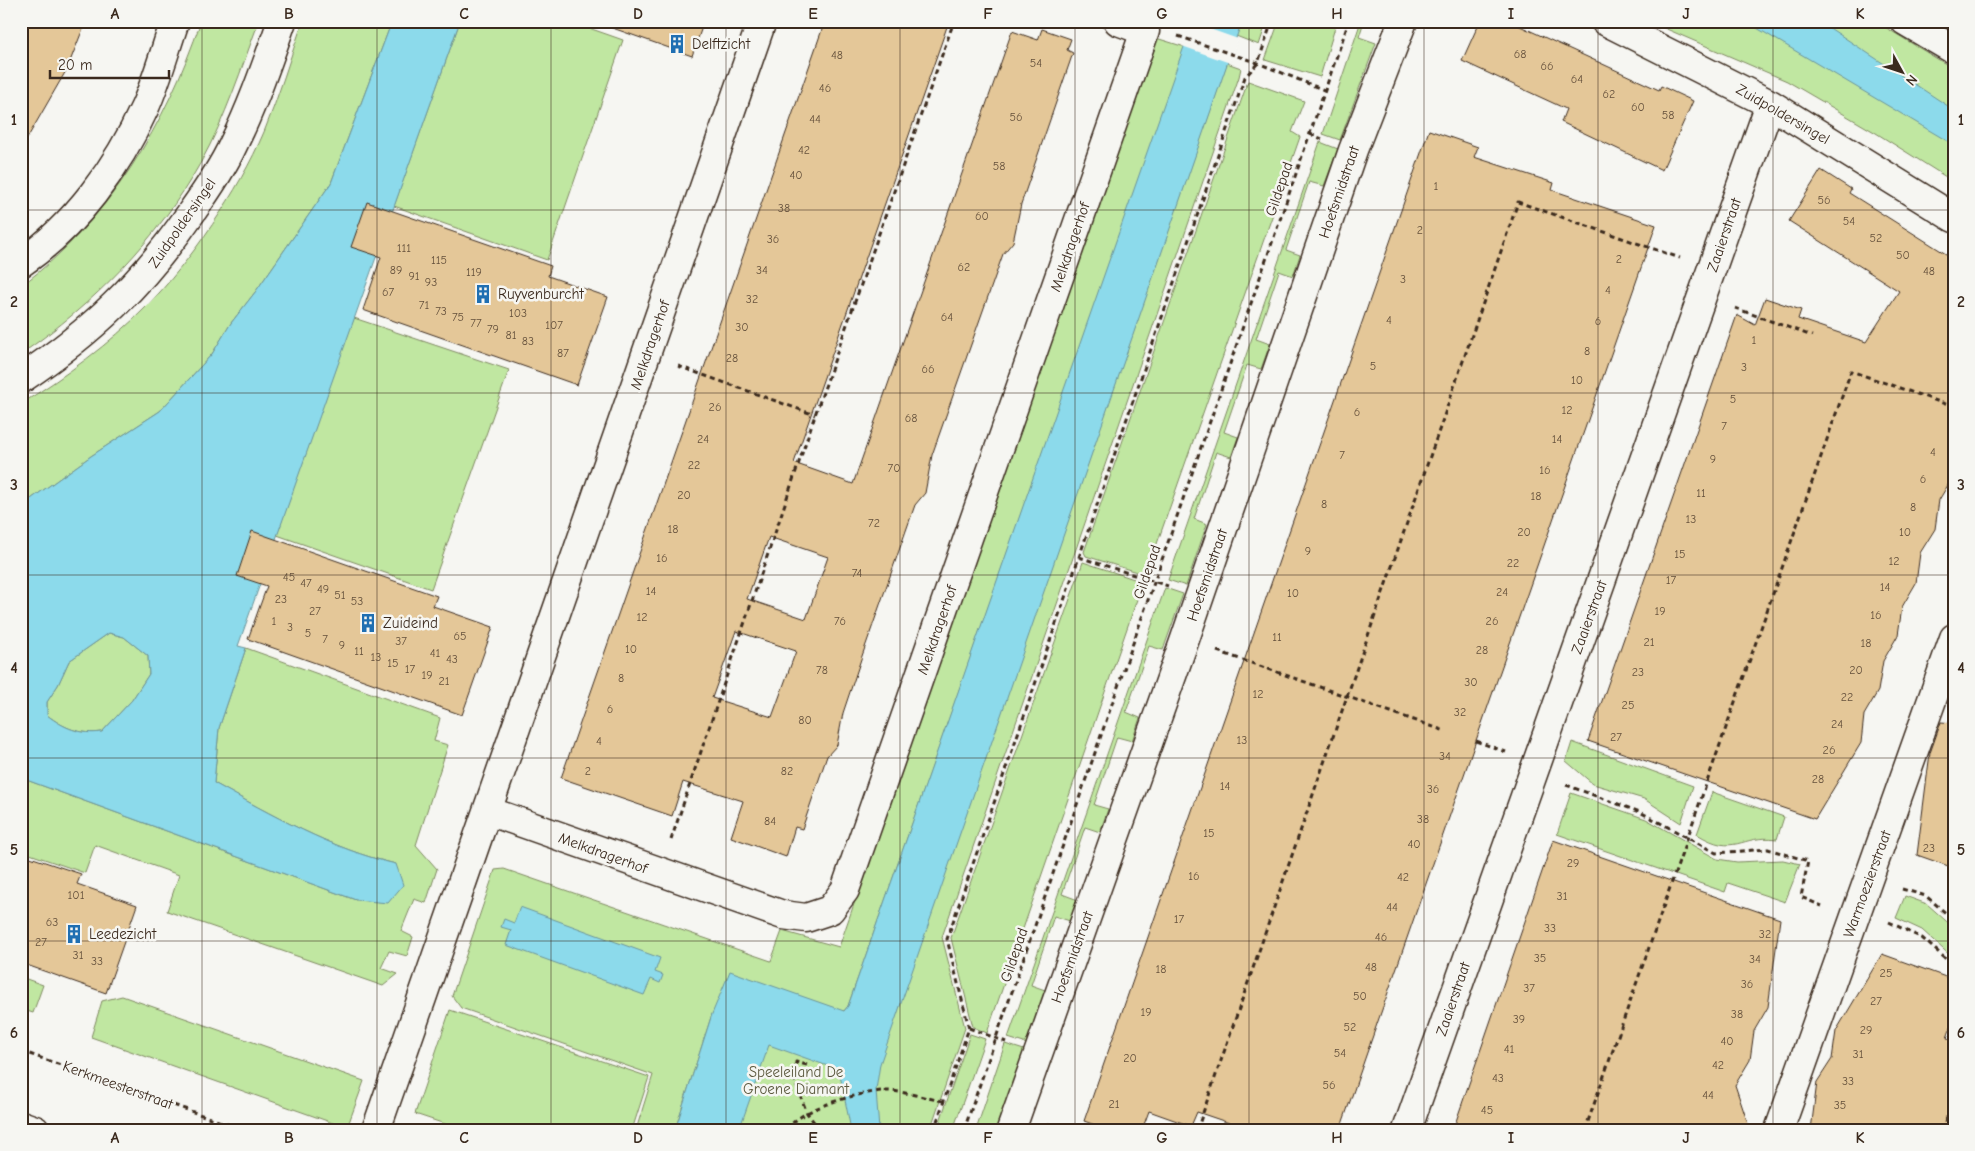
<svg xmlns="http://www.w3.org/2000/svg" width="1975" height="1151" font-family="'Comic Neue',sans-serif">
  <rect width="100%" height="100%" fill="#f6f6f2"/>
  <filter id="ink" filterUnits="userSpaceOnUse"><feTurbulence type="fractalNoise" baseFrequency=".02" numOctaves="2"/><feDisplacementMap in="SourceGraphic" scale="10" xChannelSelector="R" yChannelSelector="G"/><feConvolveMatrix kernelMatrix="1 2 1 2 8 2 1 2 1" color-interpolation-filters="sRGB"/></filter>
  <g filter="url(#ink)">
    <path fill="#c0e7a1" stroke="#7e8860" d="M201,21H259C241,69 226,117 201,162C157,240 95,303 21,354V286C109,220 166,124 201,21Z
      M303,21H392L331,183L256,291L231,323L212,354L160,411L91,456L21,506V404C65,376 110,344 146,307C191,261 239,191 264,132C279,96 290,58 303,21Z
      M460,21H569L623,40L547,260L394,206Z
      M1242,21H1267L1259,45L1236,36Z
      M1279,21H1337L1320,77L1265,60Z
      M1361,21H1364L1359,37L1376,43L1340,140L1323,134Z
      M1648,21H1875L1954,69V182L1876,133L1787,81Z
      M1156,38L1185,47L848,1006L844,1011L712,1014L675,1130H636L653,1075L461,1008L452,996L495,870L504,869L771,961L782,931L839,947Z
      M1227,63L1241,68L1239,77L942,937L965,1028L930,1130H726L764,1022L884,1050Z
      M1248,81L1304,101L1292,132L1300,137L1146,575L1086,556L1084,552Z
      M1320,142L1338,149L1324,186L1309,182L1286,250L1300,255L1293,276L1279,271L1256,339L1270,344L1261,369L1247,365L1224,432L1238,437L1231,457L1216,452L1194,519L1207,524L1186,586L1168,580Z
      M354,318L509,370L431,589L277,535Z
      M1083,562L1143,582L987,1033L973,1027L951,938Z
      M1165,588L1183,594L1163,650L1149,646L1126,712L1140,718L1132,741L1117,737L1094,805L1108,809L1100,832L1085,827L1062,894L1078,900L1070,921L1054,916L1031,985L1045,990L1027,1044L1008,1038Z
      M109,633L124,637L148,656L149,674L132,700L102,732C80,735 64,728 47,715V702L58,685L69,661Z
      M246,648L440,718L434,741L448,745L416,845L437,869L426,903L414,899L401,931L413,937L407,956L389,951L381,968L398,974L383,986L167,911L179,875L95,845L85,873L21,851V778L356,900L396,864C333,850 270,814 214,783L219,728Z
      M1572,742L1693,786L1681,823L1644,799L1593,784L1566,761Z
      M1712,792L1784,817L1777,839C1740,834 1736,858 1697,834Z
      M1571,793L1646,819L1717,859L1737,862L1783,860L1800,864L1785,902L1728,883L1725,892L1557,834Z
      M1905,896L1927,904L1954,928V959L1922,930L1896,918Z
      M21,977L43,985L33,1013L21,1009Z
      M122,996L364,1081L347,1128L91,1037L102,1001Z
      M450,1010L649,1077L632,1130H463L415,1114Z
      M970,1034L985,1039L953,1130H937Z
      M1005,1044L1024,1050L997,1130H976Z"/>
    <path fill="#8cdaeb" stroke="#6c9499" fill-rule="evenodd" d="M392,21H460L238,646L246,648L219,728L214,783C270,814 333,850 396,864L403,885L388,903L356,900L21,778V506L91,456L160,411L212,354L231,323L256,291L331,183ZM109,633L124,637L148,656L149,674L132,700L102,732C80,735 64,728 47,715V702L58,685L69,661Z
      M1193,21H1242L880,1064L876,1090L879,1130H851L839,1070L769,1045L739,1130H675L712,1014L730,971L844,1011L848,1006Z
      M1745,21H1819L1954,110V145Z
      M520,907L660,958L655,972L663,975L660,983L651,979L644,995L506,945L511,930L501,927L504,919L514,923Z"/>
    <path fill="#f6f6f2" d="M1190,22L1238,39L1230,63L1182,46Z"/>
    <path fill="#e4c798" stroke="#3b2a1e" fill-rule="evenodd" d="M28,21H86L67,69L21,149V34Z
      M608,21H704L692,56L607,26Z
      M825,21H949L794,463L853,484L1012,31L1038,40L1042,29L1071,39L1067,50L1073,53L1021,204L1013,242L1003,254L932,455L925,493L915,505L862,656L843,713L837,745L827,756L802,829L795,827L786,857L731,837L743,801L683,782L672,816L561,778ZM769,537L828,557L806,619L747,599ZM736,631L796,651L772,717L712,698Z
      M1480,21H1509L1659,90L1661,86L1693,101L1662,170L1561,122L1566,109L1462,61Z
      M1429,130L1478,147L1474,157L1554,183L1552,190L1656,225L1340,1130H1250L1197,1112L1191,1126L1149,1111L1142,1130H1109L1084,1121Z
      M1821,170L1851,189L1849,193L1954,259V475L1939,500L1935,529L1920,553L1916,583L1902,607L1898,635L1883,661L1878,691L1864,715L1861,743L1815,819L1588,741L1737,315L1755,325L1765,298L1801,310L1798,319L1866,342L1899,291L1789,221Z
      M367,202L551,266L548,276L608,297L577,385L363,310L381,257L351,247Z
      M252,531L437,596L433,606L493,627L462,715L248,639L267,586L237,576Z
      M1941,722L1954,723V868L1917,855L1930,753Z
      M1553,840L1780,919L1768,1007L1754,1031L1750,1060L1735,1085L1750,1130H1453Z
      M21,854L81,874L77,884L137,905L106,993L21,963Z
      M1882,954L1954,980V1019L1947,1038L1954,1040V1130H1811L1817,1082L1832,1059L1836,1031Z"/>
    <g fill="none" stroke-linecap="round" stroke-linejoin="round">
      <g stroke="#3b2a1e" stroke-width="31">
        <path id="minor" d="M1605,21L1770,104L1954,218
          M1905,21L1954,50
          M21,263C75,226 118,167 145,107C157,80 165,50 175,21
          M21,379C93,331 142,284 191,213C206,192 222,169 233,145C253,105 267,63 282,21
          M488,811L783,915L806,918L830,910L845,890L1145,31L1118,21
          M21,1125L35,1130
          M376,1130L762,21
          M1011,1130L1185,639L1353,150L1403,21
          M1407,1130L1770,104
          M1779,1130L1954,638"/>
      </g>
      <path stroke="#3b2a1e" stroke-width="3" stroke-dasharray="5 4" stroke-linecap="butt" d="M1178,36L1258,63L1324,90
        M1310,134L1322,139
        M1735,308L1812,336
        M678,366L815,415
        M1079,557L1168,586
        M1217,651L1445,731
        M1476,741L1506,752
        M1566,785L1640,812L1716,853L1768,849L1808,861L1801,897L1822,906
        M671,840L815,415L954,21
        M1902,889L1926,896L1954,920
        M1889,922L1922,938L1954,966
        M969,1028L1006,1042
        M21,1051L244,1130
        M807,1065L796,1062L794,1079L807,1113L820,1130
        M1048,1124L1064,1130
        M787,1130C799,1108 858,1093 882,1091C901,1090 924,1098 943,1101
        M934,1130L969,1028L947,939L1245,77L1258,63L1272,21
        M964,1130L1349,21
        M1197,1130L1518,202L1680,258
        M1585,1130L1851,371L1954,407
        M1942,1130L1954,1097"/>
      <use href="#minor" stroke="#f6f6f2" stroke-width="28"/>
    </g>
  </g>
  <path fill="none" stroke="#3b2a1e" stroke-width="1" stroke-opacity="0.55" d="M202,21V1130M377,21V1130M551,21V1130M726,21V1130M900,21V1130M1075,21V1130M1249,21V1130M1424,21V1130M1598,21V1130M1773,21V1130M21,210H1954M21,393H1954M21,575H1954M21,758H1954M21,941H1954"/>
  <defs>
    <g id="building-bare" transform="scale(1.5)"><path d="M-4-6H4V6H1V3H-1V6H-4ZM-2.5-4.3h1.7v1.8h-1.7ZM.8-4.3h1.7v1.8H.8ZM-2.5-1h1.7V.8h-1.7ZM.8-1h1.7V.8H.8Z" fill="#1f6fb2" stroke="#f6f6f2" stroke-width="2.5" paint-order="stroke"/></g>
  </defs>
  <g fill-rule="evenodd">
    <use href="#building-bare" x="677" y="44"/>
    <use href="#building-bare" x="483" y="294"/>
    <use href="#building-bare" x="368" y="623"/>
    <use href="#building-bare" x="74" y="934"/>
  </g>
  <g text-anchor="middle" stroke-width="5" stroke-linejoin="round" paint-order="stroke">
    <g font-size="12" fill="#65513c">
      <text x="1520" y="58">68</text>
      <text x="837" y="59">48</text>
      <text x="1036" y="67">54</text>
      <text x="1547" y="70">66</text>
      <text x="1577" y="83">64</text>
      <text x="825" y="92">46</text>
      <text x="1609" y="98">62</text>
      <text x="1638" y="111">60</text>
      <text x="1668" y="119">58</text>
      <text x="1016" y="121">56</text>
      <text x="815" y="123">44</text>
      <text x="804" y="154">42</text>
      <text x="999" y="170">58</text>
      <text x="796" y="179">40</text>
      <text x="1436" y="190">1</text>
      <text x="1824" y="204">56</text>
      <text x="784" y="212">38</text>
      <text x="982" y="220">60</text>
      <text x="1849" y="225">54</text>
      <text x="1420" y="234">2</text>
      <text x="1876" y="242">52</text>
      <text x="773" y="243">36</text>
      <text x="404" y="252">111</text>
      <text x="1903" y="259">50</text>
      <text x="1619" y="263">2</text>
      <text x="439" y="264">115</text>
      <text x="964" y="271">62</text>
      <text x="396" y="274">89</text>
      <text x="762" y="274">34</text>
      <text x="1929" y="275">48</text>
      <text x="474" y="276">119</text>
      <text x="414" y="280">91</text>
      <text x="1403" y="283">3</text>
      <text x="431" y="286">93</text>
      <text x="1608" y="294">4</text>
      <text x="388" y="296">67</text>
      <text x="752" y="303">32</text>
      <text x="424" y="309">71</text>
      <text x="441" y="315">73</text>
      <text x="518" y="317">103</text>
      <text x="458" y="321">75</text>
      <text x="947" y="321">64</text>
      <text x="1389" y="324">4</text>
      <text x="1598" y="325">6</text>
      <text x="476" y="327">77</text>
      <text x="554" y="329">107</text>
      <text x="742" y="331">30</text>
      <text x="493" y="333">79</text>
      <text x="511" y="339">81</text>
      <text x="1754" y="344">1</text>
      <text x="528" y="345">83</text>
      <text x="1587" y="355">8</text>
      <text x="563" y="357">87</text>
      <text x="732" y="362">28</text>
      <text x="1373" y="370">5</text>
      <text x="1744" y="371">3</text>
      <text x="928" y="373">66</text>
      <text x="1577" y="384">10</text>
      <text x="1733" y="403">5</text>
      <text x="715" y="411">26</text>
      <text x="1567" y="414">12</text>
      <text x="1357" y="416">6</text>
      <text x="911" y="422">68</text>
      <text x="1724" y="430">7</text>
      <text x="703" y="443">24</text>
      <text x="1557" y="443">14</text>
      <text x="1933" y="456">4</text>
      <text x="1342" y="459">7</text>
      <text x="1713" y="463">9</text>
      <text x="694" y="469">22</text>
      <text x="894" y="472">70</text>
      <text x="1545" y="474">16</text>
      <text x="1923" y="483">6</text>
      <text x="1701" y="497">11</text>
      <text x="684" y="499">20</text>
      <text x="1536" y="500">18</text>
      <text x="1324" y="508">8</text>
      <text x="1913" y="511">8</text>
      <text x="1691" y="523">13</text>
      <text x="874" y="527">72</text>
      <text x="673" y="533">18</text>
      <text x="1524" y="536">20</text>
      <text x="1905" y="536">10</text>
      <text x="1308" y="555">9</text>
      <text x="1680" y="558">15</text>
      <text x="662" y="562">16</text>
      <text x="1894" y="565">12</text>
      <text x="1513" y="567">22</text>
      <text x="857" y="577">74</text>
      <text x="289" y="581">45</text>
      <text x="1671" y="584">17</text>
      <text x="306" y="587">47</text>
      <text x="1885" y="591">14</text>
      <text x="323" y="593">49</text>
      <text x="651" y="595">14</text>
      <text x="1502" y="596">24</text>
      <text x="1293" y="597">10</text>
      <text x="340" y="599">51</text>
      <text x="281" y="603">23</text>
      <text x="357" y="605">53</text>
      <text x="315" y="615">27</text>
      <text x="1660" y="615">19</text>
      <text x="1876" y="619">16</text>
      <text x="642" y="621">12</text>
      <text x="274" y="625">1</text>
      <text x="840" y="625">76</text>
      <text x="1492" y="625">26</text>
      <text x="290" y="631">3</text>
      <text x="308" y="637">5</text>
      <text x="460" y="640">65</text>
      <text x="1277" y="641">11</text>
      <text x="325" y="643">7</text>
      <text x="401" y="645">37</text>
      <text x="1649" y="646">21</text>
      <text x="1866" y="647">18</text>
      <text x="342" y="649">9</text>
      <text x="631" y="653">10</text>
      <text x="1482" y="654">28</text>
      <text x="359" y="655">11</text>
      <text x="435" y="657">41</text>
      <text x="376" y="661">13</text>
      <text x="452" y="663">43</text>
      <text x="393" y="667">15</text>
      <text x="410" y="673">17</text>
      <text x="822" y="674">78</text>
      <text x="1856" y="674">20</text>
      <text x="1638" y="676">23</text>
      <text x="427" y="679">19</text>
      <text x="621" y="682">8</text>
      <text x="444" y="685">21</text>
      <text x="1471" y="686">30</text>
      <text x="1258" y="698">12</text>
      <text x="1847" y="701">22</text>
      <text x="1628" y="709">25</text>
      <text x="610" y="713">6</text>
      <text x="1460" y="716">32</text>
      <text x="805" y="724">80</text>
      <text x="1837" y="728">24</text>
      <text x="1616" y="741">27</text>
      <text x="1242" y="744">13</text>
      <text x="599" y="745">4</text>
      <text x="1829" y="754">26</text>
      <text x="1445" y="760">34</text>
      <text x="588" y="775">2</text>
      <text x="787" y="775">82</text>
      <text x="1818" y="783">28</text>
      <text x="1225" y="790">14</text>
      <text x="1433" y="793">36</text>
      <text x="1423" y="823">38</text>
      <text x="770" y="825">84</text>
      <text x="1209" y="837">15</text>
      <text x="1414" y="848">40</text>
      <text x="1929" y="852">23</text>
      <text x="1573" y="867">29</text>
      <text x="1194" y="880">16</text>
      <text x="1403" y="881">42</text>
      <text x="76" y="899">101</text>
      <text x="1562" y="900">31</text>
      <text x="1392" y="911">44</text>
      <text x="1179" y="923">17</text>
      <text x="52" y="926">63</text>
      <text x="1550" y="932">33</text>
      <text x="1765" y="938">32</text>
      <text x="1381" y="941">46</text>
      <text x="41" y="946">27</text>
      <text x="78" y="959">31</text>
      <text x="1540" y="962">35</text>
      <text x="1755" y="963">34</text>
      <text x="97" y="965">33</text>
      <text x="1371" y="971">48</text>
      <text x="1161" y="973">18</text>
      <text x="1886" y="977">25</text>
      <text x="1747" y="988">36</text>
      <text x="1529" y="992">37</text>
      <text x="1360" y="1000">50</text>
      <text x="1876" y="1005">27</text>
      <text x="1146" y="1016">19</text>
      <text x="1737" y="1018">38</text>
      <text x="1519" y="1023">39</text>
      <text x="1350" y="1031">52</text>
      <text x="1866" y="1034">29</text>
      <text x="1727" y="1045">40</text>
      <text x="1509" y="1053">41</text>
      <text x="1340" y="1057">54</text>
      <text x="1858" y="1058">31</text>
      <text x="1130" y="1062">20</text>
      <text x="1718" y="1069">42</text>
      <text x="1498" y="1082">43</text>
      <text x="1848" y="1085">33</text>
      <text x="1329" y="1089">56</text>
      <text x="1708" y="1099">44</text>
      <text x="1114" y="1108">21</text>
      <text x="1840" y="1109">35</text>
      <text x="1487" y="1114">45</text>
    </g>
    <g font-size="15" fill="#3b2a1e" stroke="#f6f6f2" text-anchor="start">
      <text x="692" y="49">Delftzicht</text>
      <text x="498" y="299">Ruyvenburcht</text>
      <text x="383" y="628">Zuideind</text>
      <text x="89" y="939">Leedezicht</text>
    </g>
    <g font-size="15" fill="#3b2a1e" stroke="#f6f6f2">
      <text transform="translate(1783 114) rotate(30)" y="5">Zuidpoldersingel</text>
      <text transform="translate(1279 189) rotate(-71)" y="5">Gildepad</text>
      <text transform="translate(1339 192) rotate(-71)" y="5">Hoefsmidstraat</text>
      <text transform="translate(182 223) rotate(-55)" y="5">Zuidpoldersingel</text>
      <text transform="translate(1724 235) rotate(-71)" y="5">Zaaierstraat</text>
      <text transform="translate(1070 247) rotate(-71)" y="5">Melkdragerhof</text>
      <text transform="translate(650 345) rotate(-71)" y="5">Melkdragerhof</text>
      <text transform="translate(1147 572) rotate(-71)" y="5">Gildepad</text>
      <text transform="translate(1207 575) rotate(-71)" y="5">Hoefsmidstraat</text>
      <text transform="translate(1589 617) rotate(-70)" y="5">Zaaierstraat</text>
      <text transform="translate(937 630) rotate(-71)" y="5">Melkdragerhof</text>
      <text transform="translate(603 853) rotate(20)" y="5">Melkdragerhof</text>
      <text transform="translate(1867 884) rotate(-70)" y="5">Warmoezierstraat</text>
      <text transform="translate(1014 955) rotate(-71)" y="5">Gildepad</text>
      <text transform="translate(1072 957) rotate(-70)" y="5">Hoefsmidstraat</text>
      <text transform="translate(1453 999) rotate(-71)" y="5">Zaaierstraat</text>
      <text transform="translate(118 1085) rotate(20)" y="5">Kerkmeesterstraat</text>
    </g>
    <g font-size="15" fill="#5c593f" stroke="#f6f6f2">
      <text x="796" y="1077">Speeleiland De<tspan x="796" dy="17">Groene Diamant</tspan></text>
    </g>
  </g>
  <rect width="1975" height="1151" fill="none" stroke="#f6f6f2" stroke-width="55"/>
  <g transform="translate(1902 72) rotate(130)" stroke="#f6f6f2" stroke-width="4" paint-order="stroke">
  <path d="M0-4L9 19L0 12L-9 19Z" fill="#3b2a1e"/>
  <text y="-8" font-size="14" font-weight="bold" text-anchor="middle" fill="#3b2a1e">N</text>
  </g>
  <path d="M50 70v8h119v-8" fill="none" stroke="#3b2a1e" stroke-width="2.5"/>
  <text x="58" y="70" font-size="15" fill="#3b2a1e" stroke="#f6f6f2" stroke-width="4" paint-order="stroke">20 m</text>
  <rect x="28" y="28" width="1920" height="1096" fill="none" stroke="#3b2a1e" stroke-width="2"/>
  <g font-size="16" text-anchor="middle" font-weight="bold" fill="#3b2a1e">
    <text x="115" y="19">A</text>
    <text x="289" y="19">B</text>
    <text x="464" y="19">C</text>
    <text x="638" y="19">D</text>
    <text x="813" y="19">E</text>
    <text x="988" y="19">F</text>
    <text x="1162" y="19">G</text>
    <text x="1337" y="19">H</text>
    <text x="1511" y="19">I</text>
    <text x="1686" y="19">J</text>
    <text x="1860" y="19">K</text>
    <text x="14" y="125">1</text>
    <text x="1961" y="125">1</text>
    <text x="14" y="307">2</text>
    <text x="1961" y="307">2</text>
    <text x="14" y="490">3</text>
    <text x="1961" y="490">3</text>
    <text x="14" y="673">4</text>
    <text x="1961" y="673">4</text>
    <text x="14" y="855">5</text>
    <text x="1961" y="855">5</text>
    <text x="14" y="1038">6</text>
    <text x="1961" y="1038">6</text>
    <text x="115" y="1143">A</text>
    <text x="289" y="1143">B</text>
    <text x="464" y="1143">C</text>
    <text x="638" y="1143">D</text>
    <text x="813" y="1143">E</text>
    <text x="988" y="1143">F</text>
    <text x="1162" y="1143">G</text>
    <text x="1337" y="1143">H</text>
    <text x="1511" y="1143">I</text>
    <text x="1686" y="1143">J</text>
    <text x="1860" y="1143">K</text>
  </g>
</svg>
